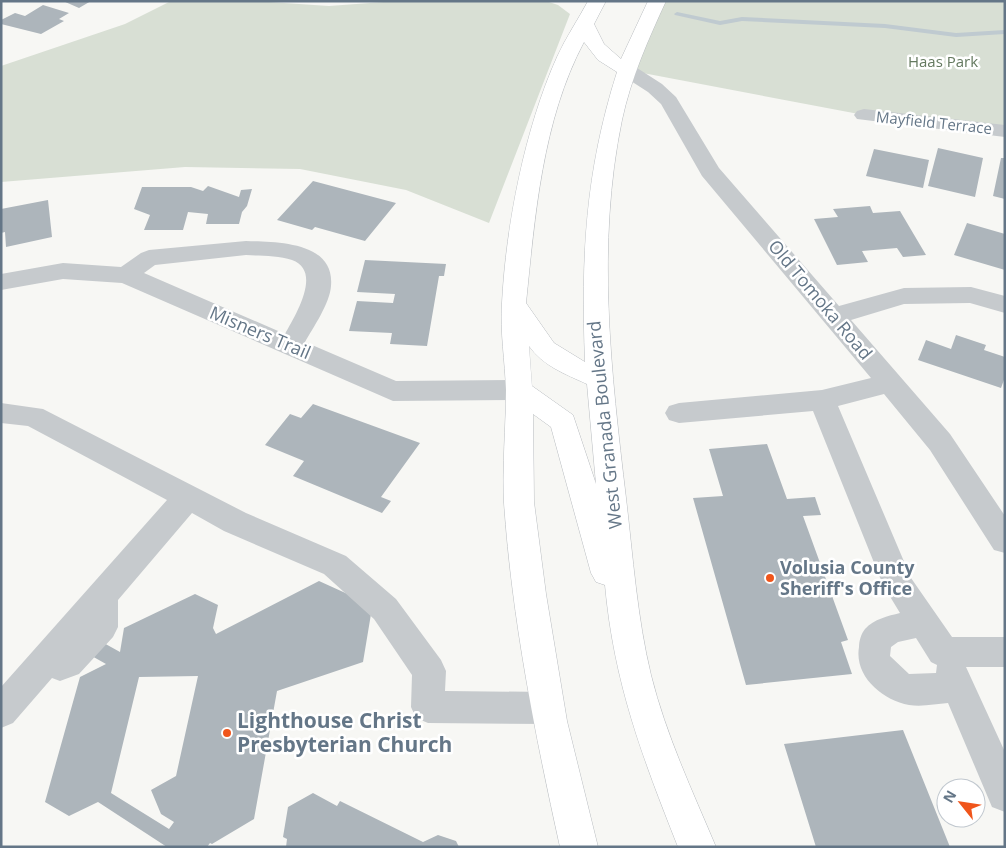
<svg xmlns="http://www.w3.org/2000/svg" width="1006" height="848" font-family="'Open Sans',sans-serif">
  <rect width="100%" height="100%" fill="#f7f7f4"/>
  <path fill="#d8dfd4" d="M171,1H253L329,6L397,1H546L558,5L570,14L489,223L406,190L300,169L185,167L1,182V66L125,24Z
    M657,1H1005V131L864,115L627,70Z"/>
  <g fill="none" stroke-linecap="round" stroke-linejoin="round">
    <path fill="#bfcad0" fill-rule="evenodd" d="M677,12L720,21L742,17L885,24L956,33L1005,30V34L956,37L885,28L742,21L720,25L675,15L674,14Z"/>
  </g>
  <path fill="#adb5bb" fill-rule="evenodd" d="M63,1H91L79,8Z
    M43,5L69,13L59,19L64,21L41,34L1,24V20L15,13L25,16Z
    M938,148L983,158L975,197L928,186Z
    M874,149L929,160L923,188L866,176Z
    M1001,158H1005V199L993,196Z
    M313,181L396,203L365,241L315,227L312,230L277,220Z
    M208,186L239,197L241,190L252,189L247,206L242,212L239,224H206L208,214L188,212L183,230H144L150,215L134,209L142,187H191L203,191Z
    M48,200L52,237L6,247L5,232L1,233V209Z
    M870,206L873,213L900,211L926,255L903,257L897,248L862,251L868,262L837,265L814,219L838,217L833,209Z
    M967,223L1005,234V270L954,255Z
    M365,260L446,264L444,276H439L427,346L390,344L392,333L349,331L357,301L393,303L395,294L357,292Z
    M956,335L986,345L984,350L1005,357V377L1001,388L918,360L926,340L951,349Z
    M313,404L420,443L381,497L391,501L382,513L293,476L304,461L265,445L290,414L301,418Z
    M767,444L787,499L815,497L821,515L803,516L848,640L841,642L852,674L746,685L693,498L723,496L709,449Z
    M319,581L363,601L371,614L363,662L277,691L254,819L212,844L210,843L207,847H167L98,802L69,816L45,802L80,677L106,664L90,655L102,642L120,652L124,628L195,594L218,605L213,628L216,634ZM198,676L176,776L151,790L161,814L174,822L169,829L111,793L139,677Z
    M903,730L950,847H816L784,744Z
    M313,793L337,806L340,801L423,842L438,835L456,841L459,847H286L287,839L283,837L288,807Z"/>
  <g fill="none" stroke-linecap="round" stroke-linejoin="round">
    <g stroke="#b9bdc1" stroke-width="1">
      <path id="major" d="M588,1H606L594,24L604,44L621,59L648,1H666C648,40 631,78 622,120C596,245 611,372 626,498C633,557 637,617 651,675C666,735 692,790 716,847H678C642,756 614,683 605,585L596,582L591,573L551,427L533,414L534,502L546,594L567,721L598,847H560C535,734 512,619 504,503C502,466 506,427 506,390C505,361 500,332 502,303C506,225 525,128 557,57C566,37 578,20 588,1ZM584,42L598,60L617,72C585,173 581,257 585,362L554,343L526,303C535,216 542,121 584,42ZM529,346C543,366 565,374 587,384L596,484L573,415L532,386Z"/>
    </g>
    <path fill="#c6cacd" fill-rule="evenodd" d="M627,64L634,66L662,84L676,97L719,168L839,306L904,288L971,287L1005,296V313L970,303L904,304L851,320L950,434L1005,516V553L994,550L930,450L884,394L838,406L911,578L952,637H1005V667H966L1005,752V812L992,807L948,703C936,704 922,707 909,705C882,700 854,676 859,647C859,641 861,634 865,629C874,619 888,616 900,613L883,585L813,411L679,423L669,420L665,413L669,406L679,403L822,390L871,378L702,176L661,104L648,92L620,74L617,70L620,66ZM916,638L931,662L937,665L936,673L909,674L890,656L891,647L898,642Z
      M864,109L1005,125V137L857,119L854,115L857,111Z
      M246,241C276,242 335,241 331,286C330,303 313,328 305,342L396,381L519,380L528,383L532,390L528,397L519,400L393,401L122,283L63,279L1,290V274L63,263L121,267L141,253L149,250ZM246,255C261,256 278,255 292,260C323,271 295,316 285,334L144,273L155,265Z
      M1,403L43,409L246,513L346,556L396,599L441,660L446,671L445,691L548,692L560,697L565,708L560,719L548,724L428,723L416,718L411,707L412,675L374,619L324,574L224,531L192,513L118,600V627L113,637L79,674L60,681L52,678L13,723L1,728V687L167,500L28,426L1,423Z"/>
    <use href="#major" fill="#fff" fill-rule="evenodd"/>
  </g>
  <g fill="#f0551b" stroke="#fff" stroke-width="2">
    <circle cx="770" cy="578" r="5"/>
    <circle cx="227" cy="733" r="5"/>
  </g>
  <g text-anchor="middle" stroke-width="5" stroke-linejoin="round" paint-order="stroke">
    <g font-size="15" fill="#64795f" stroke="#fff">
      <text x="943" y="67">Haas Park</text>
    </g>
    <g font-size="15" fill="#647687" stroke="#fff">
      <text transform="translate(934 123) rotate(6)" y="5">Mayfield Terrace</text>
    </g>
    <g font-size="18" fill="#647687" stroke="#fff">
      <text transform="translate(820 300) rotate(50)" y="6">Old Tomoka Road</text>
      <text transform="translate(260 333) rotate(23)" y="6">Misners Trail</text>
      <text transform="translate(605 425) rotate(-96)" y="6">West Granada Boulevard</text>
    </g>
    <g font-size="18" font-weight="bold" fill="#647687" stroke="#fff" text-anchor="start">
      <text x="780" y="574">Volusia County<tspan x="780" dy="21">Sheriff's Office</tspan></text>
    </g>
    <g font-size="21" font-weight="bold" fill="#647687" stroke="#fff" text-anchor="start">
      <text x="237" y="728">Lighthouse Christ<tspan x="237" dy="24">Presbyterian Church</tspan></text>
    </g>
  </g>
  <rect width="1006" height="848" fill="none" stroke="#647687" stroke-width="5"/>
  <g transform="translate(961 803) rotate(300)"><circle r="24" fill="#ffffff" stroke="#c1c8cf"/>
  <path d="M0-4L9 19L0 12L-9 19Z" fill="#f0551b"/>
  <text y="-8" font-size="14" font-weight="bold" text-anchor="middle" fill="#647687">N</text>
  </g>
</svg>
